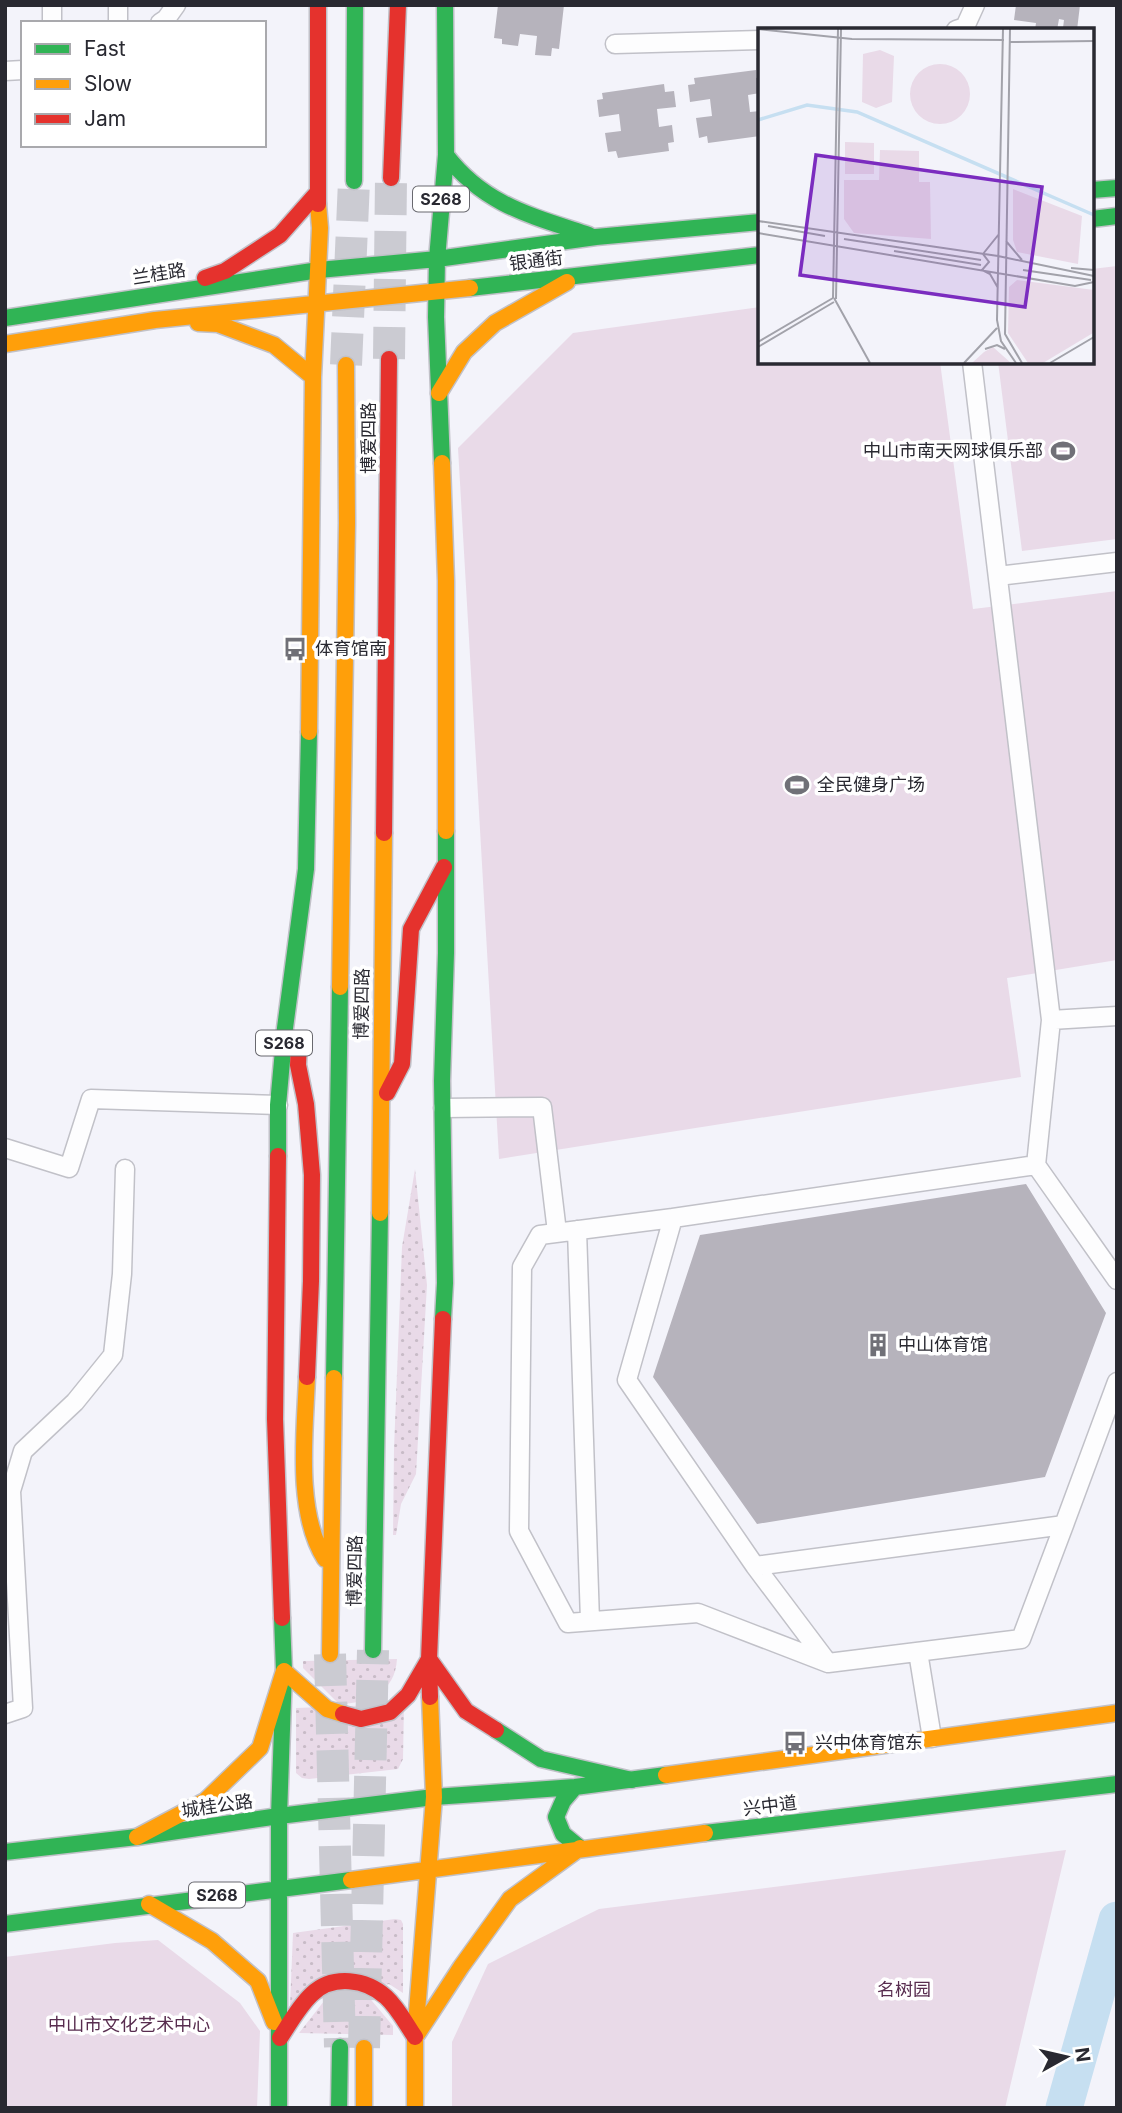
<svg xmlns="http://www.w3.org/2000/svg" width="1122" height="2113" font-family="Inter,'Noto Sans SC',sans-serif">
  <defs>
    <pattern id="grass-dots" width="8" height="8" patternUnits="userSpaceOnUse" patternTransform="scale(1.75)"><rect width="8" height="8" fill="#e9dae8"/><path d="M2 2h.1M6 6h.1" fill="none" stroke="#c8bbc7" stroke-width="1.8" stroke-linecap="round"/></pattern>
  </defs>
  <rect width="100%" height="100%" fill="#f3f3fa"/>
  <path fill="url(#grass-dots)" d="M415,1169L427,1285L416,1474L401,1504L396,1535H393L394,1449L402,1247Z
    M397,1659C395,1693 368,1703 339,1704L303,1668V1661Z
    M404,1704L403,1759L398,1769L309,1779L302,1778L296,1773V1708Z
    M395,1919L401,1920L403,1924V1993L389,1984L290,2006L293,1933Z
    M367,1995L393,2026V2035L299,2033L328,1996Z"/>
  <path fill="#e9dae8" d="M1117,266V539L1022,551L998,362H1092V269Z
    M760,307V362H940L973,609L1117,591V960L1007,978L1021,1077L499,1159L458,448L573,333Z
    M1066,1850L1005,2108H452V2042L488,1964L599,1909Z
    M158,1940L240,2003L260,2031L257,2108H5V1957L115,1943Z"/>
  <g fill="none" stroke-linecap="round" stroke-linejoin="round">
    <path stroke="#c6dff1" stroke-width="37" d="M1064,2108L1117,1920"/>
  </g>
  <path fill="#b6b3bc" d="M498,5H564L559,49L552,48L551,56L535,55L537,36L520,34L518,46L502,44V39L494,38Z
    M1016,5H1080L1077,30L1063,28L1064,20L1059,19L1057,30H1035L1036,23L1014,20Z
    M756,70V78L760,77V93L748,95L750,112L760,111V136L708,143L707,136L699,138L696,118L712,116L710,99L690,102L688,85L695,84L694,78Z
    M664,84L665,92L674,91L676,107L657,109L659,127L672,125L674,142L668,143L669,151L618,158L616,151L608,152L605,133L621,131L619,114L599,117L597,100L603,99L602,93Z
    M1026,1184L1106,1313L1045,1477L757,1524L653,1377L700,1235Z"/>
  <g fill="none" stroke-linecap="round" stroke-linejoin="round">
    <path stroke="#cbcbd2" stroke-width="32" stroke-dasharray="32 16" stroke-linecap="butt" d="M389,359L391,178
      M346,365L354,181
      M330,1654L340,2047
      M364,2048L373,1650"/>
    <g stroke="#c1c1c8" stroke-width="21">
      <path id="street" d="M52,23V5
        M118,23V5
        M160,23L166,19L176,5
        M956,30L965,27L975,5
        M615,44L760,40
        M5,71L23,70
        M972,362L1051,1020L1117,1016
        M998,576L1117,562
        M1051,1020L1036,1165L1117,1280
        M443,1108L542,1107L557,1232
        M5,1148L69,1168L91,1099L278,1105
        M1036,1165L673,1218L627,1380L755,1566L1064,1525L1117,1382
        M673,1218L540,1235L522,1267L519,1531L568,1623L698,1613L828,1663L1021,1639L1064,1525
        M577,1230L590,1621
        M755,1566L828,1663
        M918,1652L932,1738
        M5,1714L23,1708L11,1491L23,1451L75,1402L113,1355L122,1274L125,1169"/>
    </g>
    <g stroke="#c1c1c8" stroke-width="19">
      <path id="fast" d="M446,155C484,205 532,216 589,235
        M354,181L355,5
        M1092,190L1117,188
        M1092,219L1117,216
        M470,288L760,255
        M5,318L319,270L437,259L596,237L760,222
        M442,463L436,317L437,259L446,155L445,5
        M278,1156V1105L285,1028L306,869L309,732
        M443,1319L445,1283L442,1081L446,953V831
        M334,1378L340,987
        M373,1650L380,1213
        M496,1730L541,1759L632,1780
        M575,1787L563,1801L556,1817L563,1834L580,1848
        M705,1833L1117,1784
        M5,1852L137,1837L279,1816L434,1797L575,1787L666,1775
        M5,1924L351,1880
        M279,2108V1816L284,1671L282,1618
        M339,2108L340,2047"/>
    </g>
    <g stroke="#c1c1c8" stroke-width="19">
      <path id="slow" d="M198,323L218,324L274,345L313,377
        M5,344L155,320L470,288
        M439,393L464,352L495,323L567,282
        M442,463L446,581V831
        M309,732L313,377L320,228L318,204
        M340,987L347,523L346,365
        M380,1213L384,833
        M307,1377C305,1431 295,1512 325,1559
        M330,1654L334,1378
        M666,1775L1117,1713
        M137,1837L205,1801L260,1748L284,1671L327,1709L343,1714
        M351,1880L705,1833
        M149,1904L212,1941L258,1981L274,2022
        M416,2036L461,1967L510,1899L580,1848
        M364,2048V2108
        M415,2108V2037L434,1797L430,1697"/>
    </g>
    <g stroke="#c1c1c8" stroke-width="19">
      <path id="jam" d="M391,178L398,5
        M318,204V5
        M205,278L225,271L280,235L317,193
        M384,833L389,359
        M299,1042L298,1065L306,1104L312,1175L311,1281L307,1377
        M387,1093L402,1064L411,929L444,867
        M278,1156L275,1419L282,1618
        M430,1697L429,1659L443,1319
        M343,1714L361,1719L390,1712L408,1695L429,1659L466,1711L496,1730
        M280,2038C290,2023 299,2006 312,1994C333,1974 366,1979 386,1997C398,2008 406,2024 415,2037"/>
    </g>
    <use href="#street" stroke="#fdfdfe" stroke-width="18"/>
    <use href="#fast" stroke="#30b455" stroke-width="16"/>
    <use href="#slow" stroke="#ff9f0a" stroke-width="16"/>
    <use href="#jam" stroke="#e5322d" stroke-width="16"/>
  </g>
  <defs>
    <g id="stadium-bare" transform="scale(1.89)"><path d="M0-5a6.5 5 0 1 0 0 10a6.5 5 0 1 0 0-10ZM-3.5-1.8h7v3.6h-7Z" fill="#707077" stroke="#fff" stroke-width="2.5" paint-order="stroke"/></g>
    <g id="bus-bare" transform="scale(1.89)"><path d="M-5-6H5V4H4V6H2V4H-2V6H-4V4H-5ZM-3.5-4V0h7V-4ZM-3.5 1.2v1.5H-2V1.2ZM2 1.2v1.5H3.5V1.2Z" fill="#707077" stroke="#fff" stroke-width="2.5" paint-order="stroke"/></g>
    <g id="building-bare" transform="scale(1.89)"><path d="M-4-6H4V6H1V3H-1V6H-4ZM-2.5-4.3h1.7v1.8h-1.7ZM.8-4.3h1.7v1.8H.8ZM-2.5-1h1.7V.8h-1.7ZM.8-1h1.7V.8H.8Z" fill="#707077" stroke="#fff" stroke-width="2.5" paint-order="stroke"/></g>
  </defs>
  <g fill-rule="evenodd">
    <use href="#stadium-bare" x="1063" y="451"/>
    <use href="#bus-bare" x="295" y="649"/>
    <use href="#stadium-bare" x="797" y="785"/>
    <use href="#building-bare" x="878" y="1345"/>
    <use href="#bus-bare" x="795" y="1743"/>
  </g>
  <g text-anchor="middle" stroke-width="7" stroke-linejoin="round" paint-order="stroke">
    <g fill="#fff" stroke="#69696f" stroke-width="2">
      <rect x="413" y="186.5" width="56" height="25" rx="5"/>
      <rect x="256" y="1030.5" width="56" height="25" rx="5"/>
      <rect x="189" y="1882.5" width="56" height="25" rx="5"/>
    </g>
    <g font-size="16" font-weight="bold" fill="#292931">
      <text x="441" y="205">S268</text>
      <text x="284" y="1049">S268</text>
      <text x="217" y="1901">S268</text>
    </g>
    <g font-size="18" fill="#292931" stroke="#fff">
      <text transform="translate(536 261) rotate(-7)" y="6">银通街</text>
      <text transform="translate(159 274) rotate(-9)" y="6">兰桂路</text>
      <text transform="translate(369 438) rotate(-90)" y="6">博爱四路</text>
      <text transform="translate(362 1004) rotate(-89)" y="6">博爱四路</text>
      <text transform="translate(355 1571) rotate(-89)" y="6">博爱四路</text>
      <text transform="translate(217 1806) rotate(-8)" y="6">城桂公路</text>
      <text transform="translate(770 1806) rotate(-7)" y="6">兴中道</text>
    </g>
    <g font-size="18" fill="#292931" stroke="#fff" text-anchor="start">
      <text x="1043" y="457" text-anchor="end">中山市南天网球俱乐部</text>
      <text x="315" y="655">体育馆南</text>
      <text x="817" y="791">全民健身广场</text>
      <text x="898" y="1351">中山体育馆</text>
      <text x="815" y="1749">兴中体育馆东</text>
    </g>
    <g font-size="18" fill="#582d4f" stroke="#fff">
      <text x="904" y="1996">名树园</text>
      <text x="129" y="2031">中山市文化艺术中心</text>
    </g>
  </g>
  <g transform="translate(758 28)">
    <rect width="336" height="336" fill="#f3f3fa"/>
    <path d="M122,22L136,28L134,74L118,80L104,74L105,26ZM152 66a30 30 0 1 1 60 0a30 30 0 1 1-60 0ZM87,114L116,115V146H87ZM122,122L161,123V154H172L173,211L96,205L86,191V152H121ZM255,161L324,188L320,236L259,224L255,212ZM259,252L336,262L335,305L285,335H270L250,305L251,259ZM235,319L253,335H214L226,324Z" fill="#e9dae8"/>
    <path fill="none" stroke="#c6dff1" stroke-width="3.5" d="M0,92L49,77L99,84L336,187"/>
    <path fill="none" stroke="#a2a2aa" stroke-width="2" d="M0,1L94,11L246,12M245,1L239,292L243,313L258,335M252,1L247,306L264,335M252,14L336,13M0,193L240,228L336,248M10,198L67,208M0,205L317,258L336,254M86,211L223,232M248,213L264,232M136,223L223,237M313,240L336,242M265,242L333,252M240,260L232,246L224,242L231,234L225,226L241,206M75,270L80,1M76,270L112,335M78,271L83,1M0,314L75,270M0,319L76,274M227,321L239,317L247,321M206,335L239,300M292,335L336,309"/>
    <path fill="#7b2cbf" fill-opacity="0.15" stroke="#7b2cbf" stroke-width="3.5" d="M58,127L284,159L267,279L42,247Z"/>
    <rect width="336" height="336" fill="none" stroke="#292931" stroke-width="3.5"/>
  </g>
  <rect width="1122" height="2113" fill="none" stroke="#292931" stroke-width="14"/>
  <rect x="21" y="21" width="245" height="126" fill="#ffffff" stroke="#a9a9ad" stroke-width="2"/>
  <rect x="35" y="44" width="35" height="10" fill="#30b455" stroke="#a9a9ad" stroke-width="2"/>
  <text x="84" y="56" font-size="21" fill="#292931">Fast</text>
  <rect x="35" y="79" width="35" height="10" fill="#ff9f0a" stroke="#a9a9ad" stroke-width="2"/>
  <text x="84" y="91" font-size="21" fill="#292931">Slow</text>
  <rect x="35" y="114" width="35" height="10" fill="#e5322d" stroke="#a9a9ad" stroke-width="2"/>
  <text x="84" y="126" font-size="21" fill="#292931">Jam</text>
  <g transform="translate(1066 2057) rotate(82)" stroke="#ffffff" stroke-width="5" paint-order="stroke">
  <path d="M0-5L12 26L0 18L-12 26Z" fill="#292931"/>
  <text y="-10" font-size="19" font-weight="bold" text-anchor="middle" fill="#292931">N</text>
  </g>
</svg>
